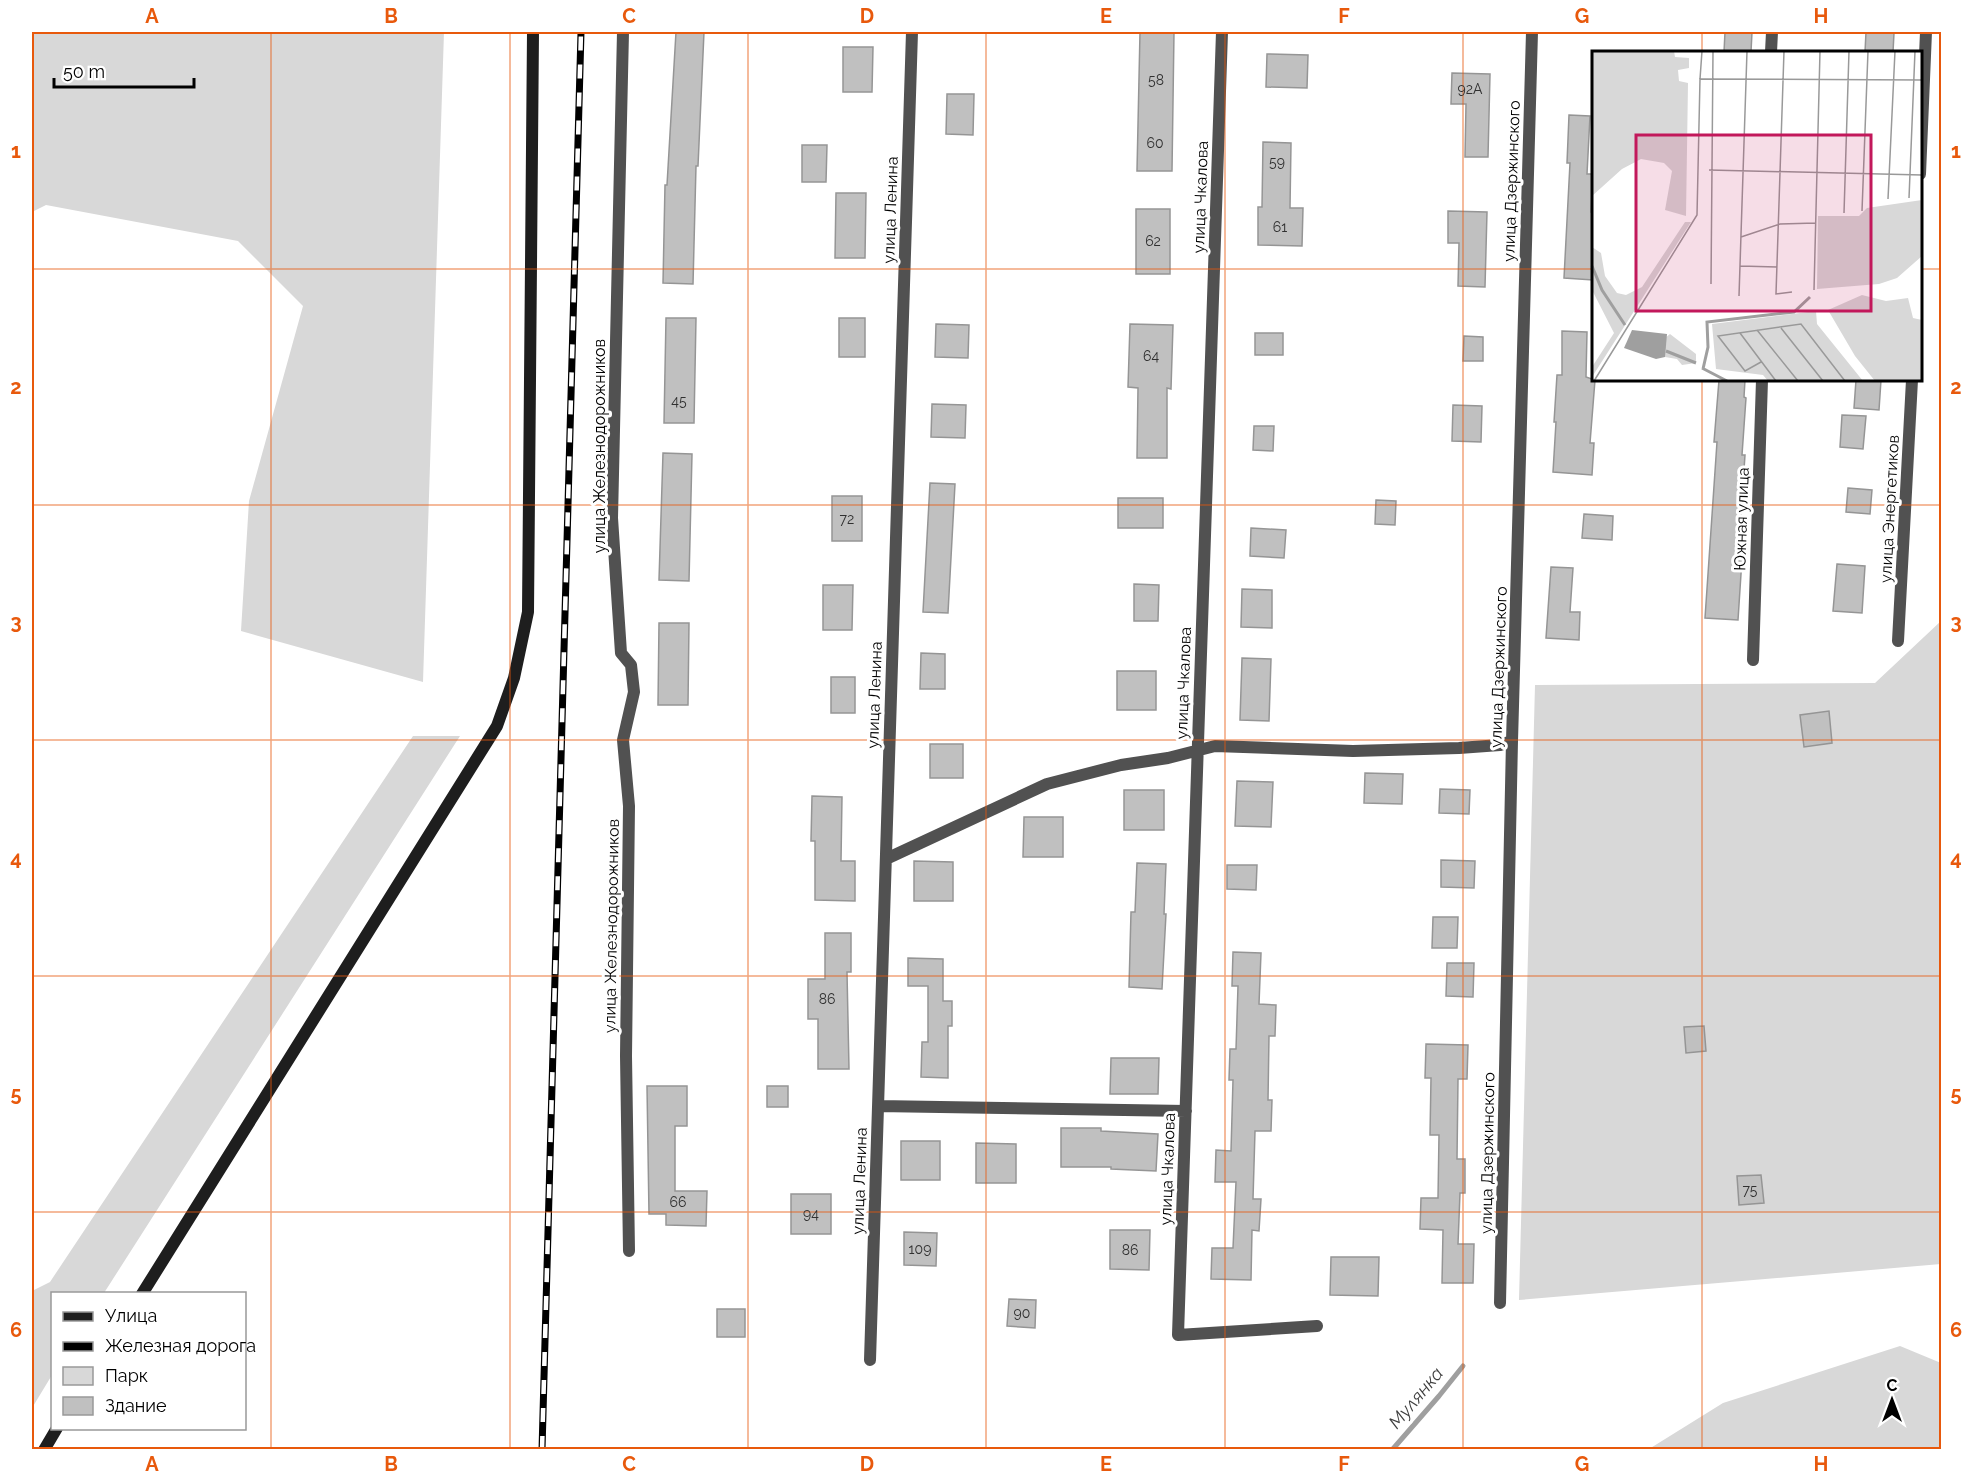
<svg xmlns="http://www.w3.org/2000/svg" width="1973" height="1481" font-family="Raleway,sans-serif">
  <rect width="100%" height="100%" fill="#fff"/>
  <path fill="#d8d8d8" d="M32,32H444L423,682L241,631L249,501L303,306L238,241L46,205L32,212Z
    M1941,621V1264L1519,1300L1535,685L1875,683Z
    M413,736H460L104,1293L52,1294V1375L32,1408V1291L50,1282Z
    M1900,1346L1941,1363V1449H1649L1723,1403Z"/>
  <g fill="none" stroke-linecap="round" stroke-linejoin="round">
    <path stroke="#9f9f9f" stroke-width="5" d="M1392,1450L1439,1396L1463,1366"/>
  </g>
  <path fill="#c0c0c0" stroke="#959595" stroke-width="1.5" d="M676,32H704L698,166H696L693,284L663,283L665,185H667Z
    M1140,32H1174L1172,171H1137Z
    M1725,32H1752L1751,52H1724Z
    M1866,32L1894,33L1893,52H1865Z
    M843,47H873L872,92H843Z
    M1267,54L1308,55L1307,88L1266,87Z
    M1452,73L1490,74L1488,157H1465L1466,104H1451Z
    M947,94H974L973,135L946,134Z
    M1569,115L1590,116L1587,174H1593L1591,212H1593V280L1564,278L1570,163H1567Z
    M1263,142L1291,143L1290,208H1303L1302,246L1258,245V207H1262Z
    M802,145H827L826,182H802Z
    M836,193H866L865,258H835Z
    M1136,209H1170V274H1136Z
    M1448,211L1487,212L1485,287L1458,286L1459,243H1448Z
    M666,318H696L694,423H664Z
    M839,318H865V357H839Z
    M936,324L969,325L968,358L935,357Z
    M1130,324L1173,325L1171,389L1167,388V458H1137L1138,388L1128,387Z
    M1562,331L1587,332L1586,377L1595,380L1590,443H1594L1592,475L1553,472L1556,422H1554L1557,375H1562Z
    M1255,333H1283V355H1255Z
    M1464,336L1483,337V361H1463Z
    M1719,380H1745L1744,397L1746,398L1742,455H1745L1740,528H1744L1738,620L1705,618L1717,442H1714Z
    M1856,380H1881L1879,410L1854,408Z
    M932,404L966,405L965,438L931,437Z
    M1453,405L1482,406L1481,442L1452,441Z
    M1842,415L1866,416L1863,449L1840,447Z
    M1254,426H1274L1273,451L1253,450Z
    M663,453L692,454L689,581L659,580Z
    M930,483L955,484L948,613L923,612Z
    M1848,488L1872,490L1870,514L1846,512Z
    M832,496H862V541H832Z
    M1118,498H1163V528H1118Z
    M1376,500L1396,501L1395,525L1375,524Z
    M1584,514L1613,516L1612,540L1582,538Z
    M1251,528L1286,530L1284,558L1250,556Z
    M1837,564L1865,566L1862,613L1833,611Z
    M1551,567L1573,568L1570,612H1580L1579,640L1546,638Z
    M1134,584L1159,585L1158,621H1134Z
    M823,585H853L852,630H823Z
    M1242,589L1272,590V628L1241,627Z
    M659,623H689L688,705H658Z
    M921,653L945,654V689H920Z
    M1242,658L1271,659L1269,721L1240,720Z
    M1117,671H1156V710H1117Z
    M831,677H855V713H831Z
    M1829,711L1832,743L1804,747L1800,715Z
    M930,744H963V778H930Z
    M1365,773L1403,774L1402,804L1364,803Z
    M1237,781L1273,782L1271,827L1235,826Z
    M1440,789L1470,790L1469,814L1439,813Z
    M1124,790H1164V830H1124Z
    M812,796L842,797L841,861H855V901L815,900V841H811Z
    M1024,817H1063V857H1023Z
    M1441,860L1475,861L1474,888L1441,887Z
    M914,861L953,862V901H914Z
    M1137,863L1166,864L1164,914H1166L1162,989L1129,987L1131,912H1135Z
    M1227,865H1257L1256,890L1227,889Z
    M1433,917H1458L1457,948H1432Z
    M825,933H851V972H847L849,1069H818V1019H808V979H825Z
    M1233,952L1261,953L1259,1004L1276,1005L1275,1036H1269L1268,1100H1272L1271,1131H1255L1253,1199H1261L1259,1231L1252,1230L1251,1280L1211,1279L1212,1248H1233L1236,1182H1215L1216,1150L1231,1151L1233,1080H1229L1230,1049H1236L1238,986H1232Z
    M908,958L943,959V1001H952V1026H948V1078L921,1077L922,1042H928V986H908Z
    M1447,963H1474L1473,997L1446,996Z
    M1704,1026L1706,1051L1686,1053L1684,1027Z
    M1426,1044L1468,1045L1467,1079H1458L1457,1159H1465V1193H1460L1458,1244H1474L1473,1283H1442L1443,1230L1420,1229L1421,1198H1438L1439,1135H1430L1431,1078H1425Z
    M1111,1058H1159L1158,1094H1110Z
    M647,1086H687V1126H675V1191H707L706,1226L666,1225V1214H649Z
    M767,1086H788V1107H767Z
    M1061,1128H1101V1131L1158,1134L1156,1171L1111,1169V1167H1061Z
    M901,1141H940V1180H901Z
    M976,1143L1016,1144V1183H976Z
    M1761,1175L1764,1203L1739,1205L1737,1176Z
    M791,1194H831V1234H791Z
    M1110,1230H1150L1149,1270L1110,1269Z
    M904,1232L937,1233L936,1266L904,1265Z
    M1331,1257H1379L1378,1296L1330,1295Z
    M1009,1299L1036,1300L1035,1328L1007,1326Z
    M717,1309H745V1337H717Z"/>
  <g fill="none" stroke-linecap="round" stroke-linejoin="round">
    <path stroke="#515151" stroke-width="12" d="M623,32L612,518L621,653L631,665L634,692L623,740L629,806L626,1056L629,1251
      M1222,32L1178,1335L1317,1326
      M1771,52L1772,32
      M1920,174L1926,32
      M1898,641L1912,380
      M1753,660L1762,380
      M886,859L1047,784L1121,765L1168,758L1215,746L1353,751L1459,748L1500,745L1512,741
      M878,1106L1186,1111
      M1500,1303L1512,741L1532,32
      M870,1360L912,32"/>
    <path stroke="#1e1e1e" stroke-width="12" d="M142,1294L497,726L514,678L528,612L533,32
      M44,1450L57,1428"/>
    <g stroke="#000" stroke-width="7">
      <path id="rail" d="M542,1450L581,32"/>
    </g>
    <use href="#rail" stroke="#fff" stroke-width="4.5" stroke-dasharray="14" stroke-linecap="butt"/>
  </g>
  <path fill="none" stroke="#e8590c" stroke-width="1.5" stroke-opacity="0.55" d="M271,32V1450M510,32V1450M748,32V1450M986,32V1450M1225,32V1450M1463,32V1450M1702,32V52M32,269H1594M1920,269H1942M1702,380V1450M32,505H1942M32,740H1942M32,976H1942M32,1212H1942"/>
  <g text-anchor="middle" stroke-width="6" stroke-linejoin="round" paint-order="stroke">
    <g font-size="14" fill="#303030">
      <text x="1156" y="85">58</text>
      <text x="1470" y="94">92А</text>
      <text x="1155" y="148">60</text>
      <text x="1277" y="167">59</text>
      <text x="1280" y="232">61</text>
      <text x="1153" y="246">62</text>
      <text x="1151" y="361">64</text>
      <text x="679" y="406">45</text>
      <text x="847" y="524">72</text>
      <text x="827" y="1004">86</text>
      <text x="1750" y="1195">75</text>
      <text x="678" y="1207">66</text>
      <text x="811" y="1219">94</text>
      <text x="920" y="1254">109</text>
      <text x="1130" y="1255">86</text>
      <text x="1022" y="1318">90</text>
    </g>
    <g font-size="16" fill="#000" stroke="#fff">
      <text transform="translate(1511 181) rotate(-88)" y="6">улица Дзержинского</text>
      <text transform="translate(1200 197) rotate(-88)" y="6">улица Чкалова</text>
      <text transform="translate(890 210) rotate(-88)" y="6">улица Ленина</text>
      <text transform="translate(599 446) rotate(-90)" y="6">улица Железнодорожников</text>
      <text transform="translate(1889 509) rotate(-87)" y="6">улица Энергетиков</text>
      <text transform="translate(1741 519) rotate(-88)" y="6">Южная улица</text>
      <text transform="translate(1498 667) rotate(-88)" y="6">улица Дзержинского</text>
      <text transform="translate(1183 683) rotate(-88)" y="6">улица Чкалова</text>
      <text transform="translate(874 695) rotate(-88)" y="6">улица Ленина</text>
      <text transform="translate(611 926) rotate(-89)" y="6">улица Железнодорожников</text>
      <text transform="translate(1487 1153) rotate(-89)" y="6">улица Дзержинского</text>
      <text transform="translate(1167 1169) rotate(-88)" y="6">улица Чкалова</text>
      <text transform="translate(859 1181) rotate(-88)" y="6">улица Ленина</text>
    </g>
    <g font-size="18" font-style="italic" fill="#404040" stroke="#fff">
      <text transform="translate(1416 1398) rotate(-50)" y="6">Мулянка</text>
    </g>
  </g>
  <g transform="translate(1592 51)">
    <rect width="330" height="330" fill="#fff"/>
    <path d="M0,0H82L83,6L97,7V17L86,19L87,30L96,32L94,165L73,159L80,120L72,112L49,108L30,118L0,145ZM330,149V205L305,227L287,233L225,238L226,165H267L275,157ZM93,171H99L0,326V316L22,282L0,239V196L9,202L13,225L25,242L34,244L50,236ZM270,244L294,250L316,247L321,267L330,269V330H283L263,305L236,259ZM224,260L225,273L271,330H176L171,324L124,318L120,273ZM78,283L104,303V312L90,314L85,308L73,306L72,288Z" fill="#d8d8d8"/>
    <path d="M40,279L75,283L73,306L64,308L32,297Z" fill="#9f9f9f"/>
    <path fill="none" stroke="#9f9f9f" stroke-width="3" d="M0,215L10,239L33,274M74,300L104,312M110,317L135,330M111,318L116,296L115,271L202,261L218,246"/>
    <path fill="none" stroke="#999" stroke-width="1.5" d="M192,0L184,243L200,241M108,28L110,0M117,119L330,124M317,147L323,0M296,148L303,0M270,160L276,0M252,162L257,0M149,186L188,173L224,172M148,215L185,216M119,233L121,0M222,239L228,0M147,245L155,0M189,277L231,330M165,279L206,330M148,282L184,330M169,311L153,320L126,285L209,273L253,330M2,330L105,164L108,28L330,29"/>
    <path fill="#c2185b" fill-opacity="0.15" stroke="#c2185b" stroke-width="3" d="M44,84H279V260H44Z"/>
    <rect width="330" height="330" fill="none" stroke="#000" stroke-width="3"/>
  </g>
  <rect width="1973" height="1481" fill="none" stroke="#ffffff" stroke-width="66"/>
  <rect x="51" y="1292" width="195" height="138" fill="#ffffff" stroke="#999999" stroke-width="1.5"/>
  <rect x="63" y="1312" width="30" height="9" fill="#1e1e1e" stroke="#999999" stroke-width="1.5"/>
  <text x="105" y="1322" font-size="18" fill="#000000">Улица</text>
  <rect x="63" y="1342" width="30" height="9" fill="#000000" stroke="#999999" stroke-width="1.5"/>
  <text x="105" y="1352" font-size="18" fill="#000000">Железная дорога</text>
  <rect x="63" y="1367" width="30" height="18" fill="#d8d8d8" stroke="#999999" stroke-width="1.5"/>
  <text x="105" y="1382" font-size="18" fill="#000000">Парк</text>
  <rect x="63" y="1397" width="30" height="18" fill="#c0c0c0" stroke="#999999" stroke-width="1.5"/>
  <text x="105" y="1412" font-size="18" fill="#000000">Здание</text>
  <g transform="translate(1892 1400)" stroke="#ffffff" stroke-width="4.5" paint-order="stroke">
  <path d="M0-4.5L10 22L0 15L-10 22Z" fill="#000000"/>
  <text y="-9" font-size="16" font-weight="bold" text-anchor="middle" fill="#000000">С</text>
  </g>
  <path d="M54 78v9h140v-9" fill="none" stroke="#000000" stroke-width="3"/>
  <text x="63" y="78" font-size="18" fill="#000000" stroke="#ffffff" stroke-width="4.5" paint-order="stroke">50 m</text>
  <rect x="33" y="33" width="1907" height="1415" fill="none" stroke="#e8590c" stroke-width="2"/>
  <g font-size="20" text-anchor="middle" font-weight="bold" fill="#e8590c">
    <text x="152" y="23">A</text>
    <text x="391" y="23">B</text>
    <text x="629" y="23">C</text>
    <text x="867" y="23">D</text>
    <text x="1106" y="23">E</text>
    <text x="1344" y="23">F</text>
    <text x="1582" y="23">G</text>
    <text x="1821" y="23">H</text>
    <text x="16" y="158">1</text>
    <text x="1956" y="158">1</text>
    <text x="16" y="394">2</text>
    <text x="1956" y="394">2</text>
    <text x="16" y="629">3</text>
    <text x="1956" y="629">3</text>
    <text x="16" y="865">4</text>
    <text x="1956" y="865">4</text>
    <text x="16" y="1101">5</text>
    <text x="1956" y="1101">5</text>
    <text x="16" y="1337">6</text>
    <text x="1956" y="1337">6</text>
    <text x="152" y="1471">A</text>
    <text x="391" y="1471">B</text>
    <text x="629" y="1471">C</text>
    <text x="867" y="1471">D</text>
    <text x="1106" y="1471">E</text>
    <text x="1344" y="1471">F</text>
    <text x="1582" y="1471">G</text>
    <text x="1821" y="1471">H</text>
  </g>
</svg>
